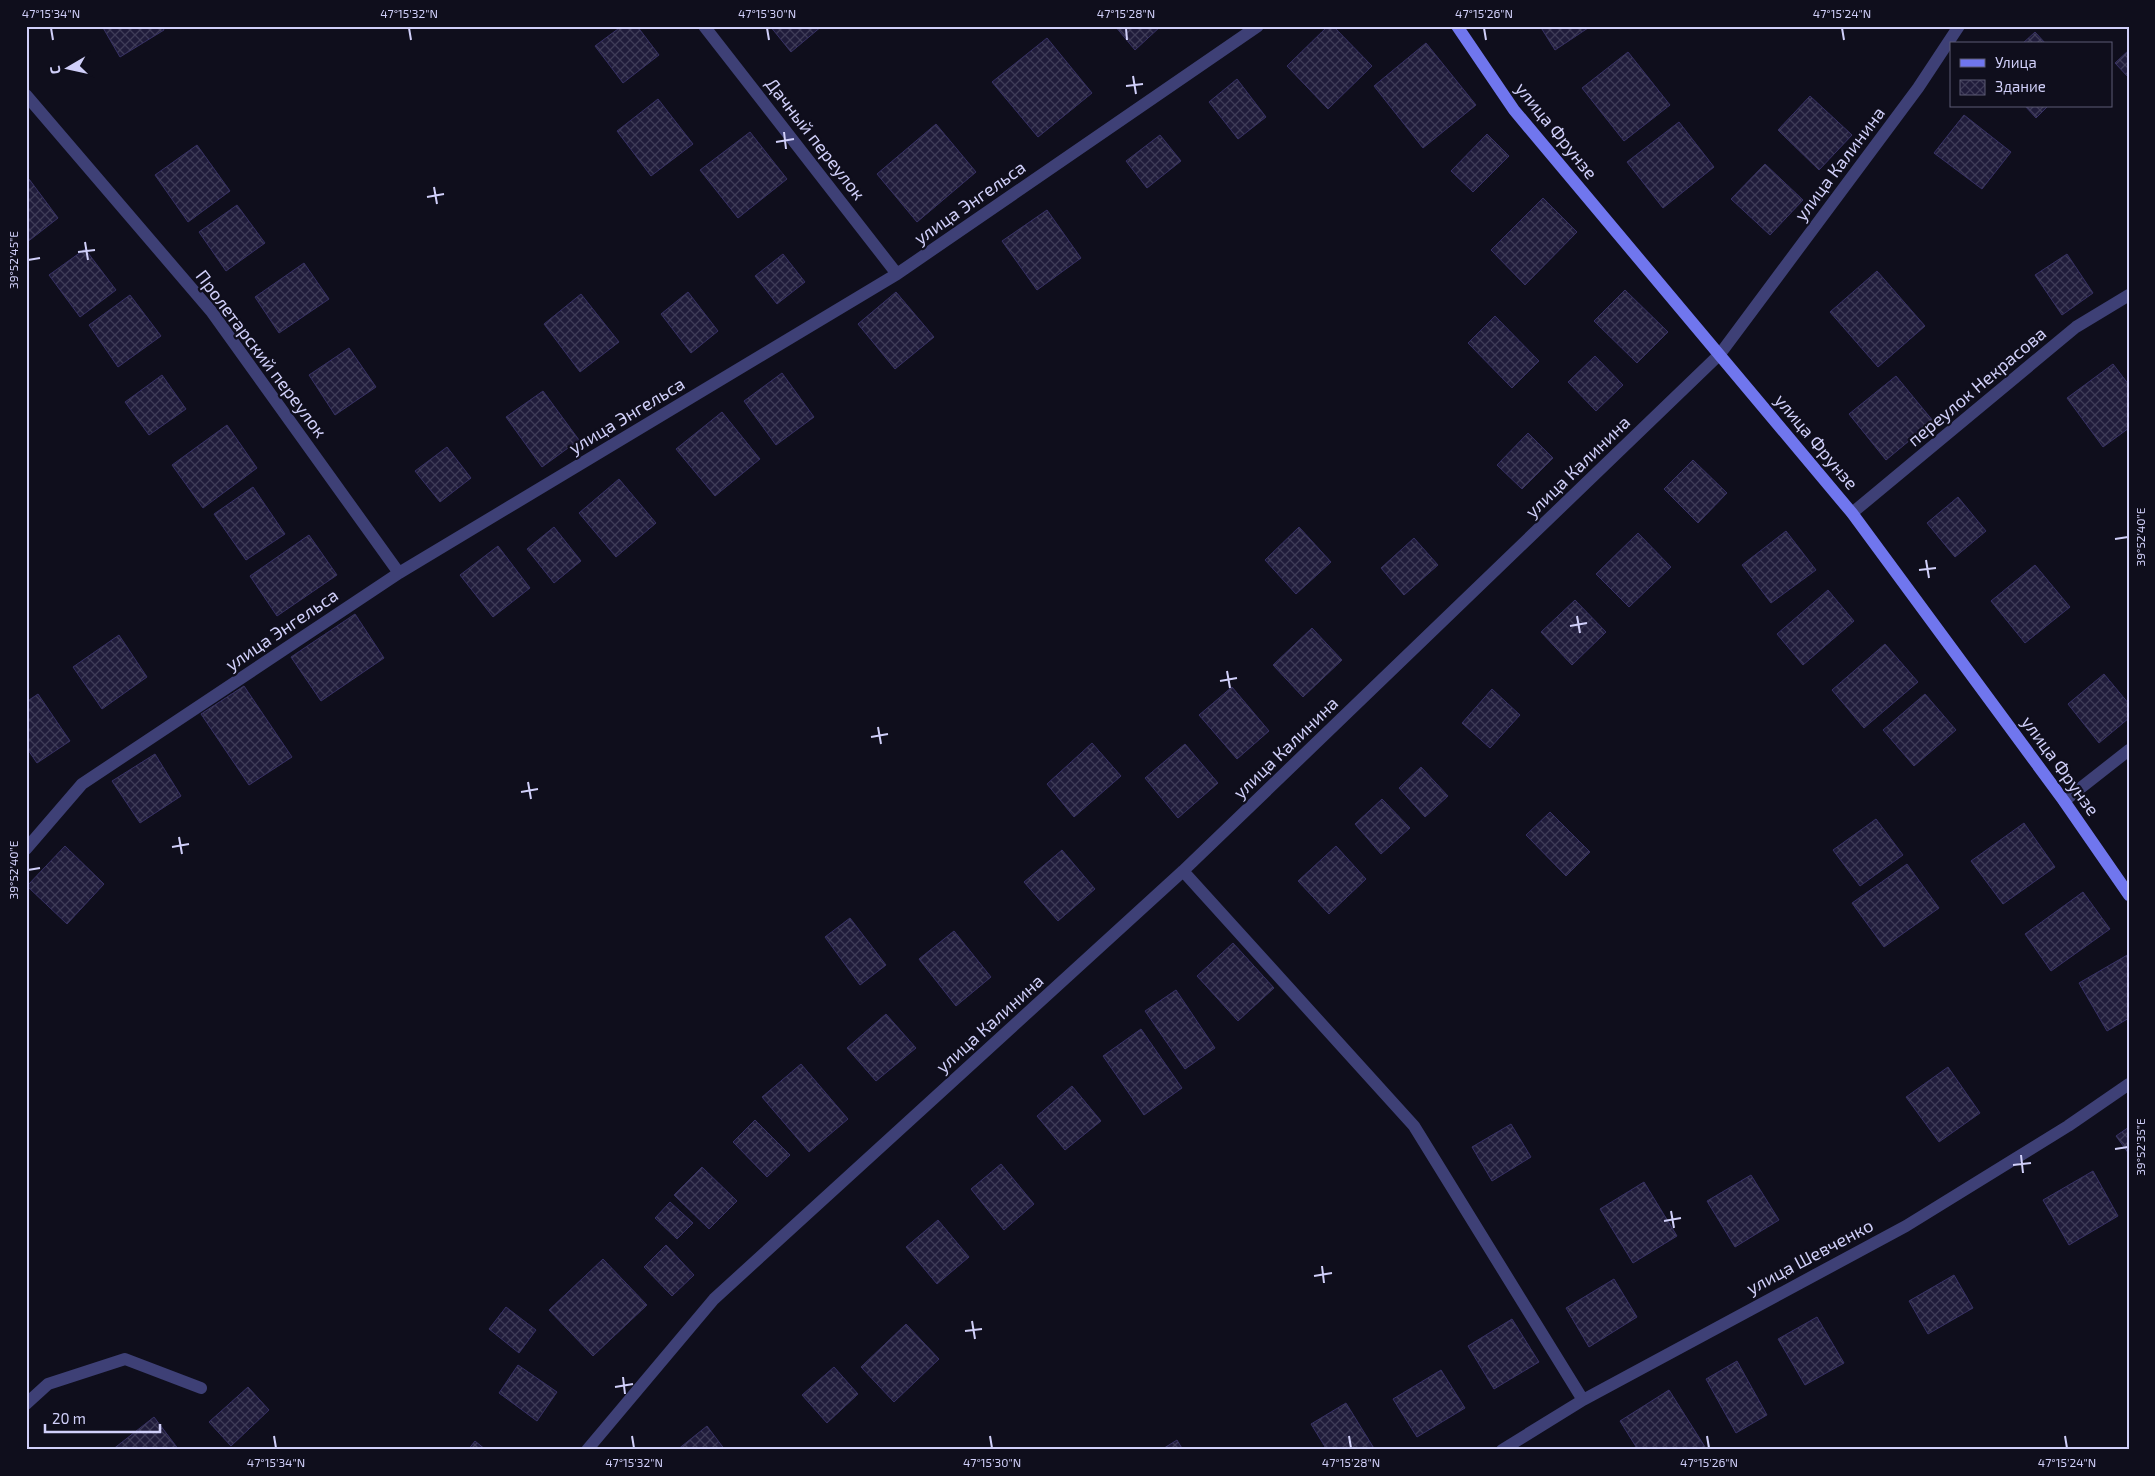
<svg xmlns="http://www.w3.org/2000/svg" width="2155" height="1476" font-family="'Exo 2',sans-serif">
  <defs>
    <pattern id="building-cross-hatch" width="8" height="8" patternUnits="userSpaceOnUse" patternTransform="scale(1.25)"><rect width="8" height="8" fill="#201c3b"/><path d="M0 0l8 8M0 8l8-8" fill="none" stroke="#3f3c58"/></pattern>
  </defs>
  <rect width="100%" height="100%" fill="#0f0e1c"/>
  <path fill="url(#building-cross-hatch)" stroke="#373164" d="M102,26H162L164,30L120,57Z
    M622,26H637L659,55L623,83L595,46Z
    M770,26H822L791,52Z
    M1115,26H1161L1135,50Z
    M1328,26H1333L1372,66L1328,109L1287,66Z
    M1540,26H1591L1555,50Z
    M2035,32L2046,44H2022Z
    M1047,38L1092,93L1038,137L992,82Z
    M1426,43L1476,105L1423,148L1374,86Z
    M2129,50V78L2115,63Z
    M1628,52L1670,105L1624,141L1582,88Z
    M1237,79L1266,117L1238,139L1209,102Z
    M1810,96L1852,135L1819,170L1778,130Z
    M658,99L693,144L651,176L617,131Z
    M2025,106H2048L2036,118Z
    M1964,115L2011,152L1982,189L1934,153Z
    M1679,122L1714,167L1663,208L1627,162Z
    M936,124L976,172L917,222L877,174Z
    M750,132L787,179L738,218L700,170Z
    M1487,134L1509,156L1473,192L1451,171Z
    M1160,135L1181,161L1147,188L1126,161Z
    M197,145L230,191L188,222L155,175Z
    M1765,164L1803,200L1770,235L1731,199Z
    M29,179L58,218L26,243V181Z
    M1543,198L1577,232L1525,285L1491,250Z
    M237,205L265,243L226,271L199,232Z
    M1047,210L1081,258L1037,290L1002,241Z
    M85,249L116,290L80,317L49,275Z
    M783,254L805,282L777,304L755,276Z
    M2067,254L2093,293L2062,315L2035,275Z
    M304,263L329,299L279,333L255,297Z
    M1877,271L1925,326L1878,367L1830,312Z
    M1625,290L1668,332L1637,363L1594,321Z
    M688,292L718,331L691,353L661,314Z
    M896,292L934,337L895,369L858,324Z
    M581,294L619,342L580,372L544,324Z
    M130,295L161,336L118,367L89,325Z
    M1495,316L1539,361L1512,388L1468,343Z
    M349,348L376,387L335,415L309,375Z
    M1595,356L1623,385L1596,411L1568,382Z
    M2113,364L2129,385V428L2103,447L2067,398Z
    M782,373L814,417L776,445L744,401Z
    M162,375L186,409L149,435L125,402Z
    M1896,376L1933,421L1886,460L1849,414Z
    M543,391L579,440L542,467L506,417Z
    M722,412L760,459L715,496L676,449Z
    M227,425L257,468L203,508L172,465Z
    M1528,433L1553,458L1522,489L1497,465Z
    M447,447L471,478L440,502L415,471Z
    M1693,460L1727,493L1698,523L1664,489Z
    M619,479L656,523L616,557L579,513Z
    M253,487L285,534L246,560L214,514Z
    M1958,497L1986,531L1955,557L1927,523Z
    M554,527L581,561L554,583L527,549Z
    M1299,527L1331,562L1296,594L1265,560Z
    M1786,531L1816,570L1771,603L1742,565Z
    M1638,533L1671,567L1629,607L1596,574Z
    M309,535L337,575L277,616L250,576Z
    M1414,538L1438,565L1404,595L1381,568Z
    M498,546L530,588L493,617L460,575Z
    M2035,565L2070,607L2025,643L1991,601Z
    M1828,590L1854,621L1803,665L1777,634Z
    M1575,600L1606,632L1572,665L1541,632Z
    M355,614L384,658L321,701L291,657Z
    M1312,628L1342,660L1303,697L1273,665Z
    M119,635L147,677L102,709L73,667Z
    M1885,644L1918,682L1864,728L1832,690Z
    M2104,674L2129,704V718L2099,743L2068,704Z
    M244,686L292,757L249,785L201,714Z
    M1232,687L1269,731L1237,759L1199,715Z
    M1492,689L1520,715L1490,748L1462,723Z
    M38,694L70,741L37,763L26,747V702Z
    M1925,694L1956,730L1914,766L1883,730Z
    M1092,743L1121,776L1074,817L1047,784Z
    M1185,744L1218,783L1178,818L1145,778Z
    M155,754L181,796L140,823L112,781Z
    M1421,767L1448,796L1425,817L1399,788Z
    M1382,799L1410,828L1381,854L1355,824Z
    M1550,812L1590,852L1566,876L1526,835Z
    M1876,819L1903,855L1860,886L1833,850Z
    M2024,823L2055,867L2003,904L1971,861Z
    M65,846L104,884L67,924L27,886Z
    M1336,846L1366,879L1329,914L1298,881Z
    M1062,850L1095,889L1058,921L1024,882Z
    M1907,864L1939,908L1884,947L1852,903Z
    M2083,892L2110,929L2051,971L2025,934Z
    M850,918L886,965L860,985L825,937Z
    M954,931L991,977L956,1006L919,959Z
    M1233,943L1274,988L1238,1021L1197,976Z
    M2129,954V1018L2107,1031L2079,983Z
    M1176,990L1215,1048L1185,1069L1145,1011Z
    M886,1014L916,1048L876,1081L847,1048Z
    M1141,1029L1182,1088L1144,1115L1103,1056Z
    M801,1064L848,1119L809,1152L762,1097Z
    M1948,1067L1980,1113L1939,1142L1906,1097Z
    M1072,1086L1101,1121L1065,1150L1037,1116Z
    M755,1120L790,1155L767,1177L733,1142Z
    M1511,1124L1531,1157L1492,1181L1472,1147Z
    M2129,1127V1154L2116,1136Z
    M1001,1164L1034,1204L1004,1230L971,1189Z
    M702,1167L737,1201L709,1229L674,1195Z
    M2093,1171L2118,1216L2069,1245L2043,1200Z
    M1751,1175L1779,1220L1735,1247L1707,1201Z
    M1644,1182L1677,1236L1633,1263L1600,1209Z
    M670,1202L693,1223L677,1239L655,1218Z
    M938,1220L969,1257L937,1284L906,1247Z
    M666,1245L694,1275L672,1296L644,1267Z
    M603,1259L647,1305L593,1356L549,1310Z
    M1954,1275L1973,1308L1928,1334L1909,1301Z
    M1614,1279L1637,1317L1589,1347L1566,1308Z
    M506,1307L536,1330L519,1353L489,1329Z
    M1817,1317L1844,1363L1805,1385L1778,1339Z
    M1512,1319L1539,1362L1494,1389L1468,1346Z
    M906,1324L939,1359L894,1402L861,1367Z
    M1737,1361L1767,1415L1736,1433L1706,1379Z
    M518,1365L557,1392L537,1421L499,1393Z
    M834,1367L858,1394L827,1423L802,1395Z
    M1441,1370L1465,1408L1417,1437L1393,1399Z
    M248,1387L269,1410L231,1446L209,1422Z
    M1669,1390L1707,1450H1638L1620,1421Z
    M1346,1403L1375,1450H1327L1311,1424Z
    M154,1417L179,1450H112Z
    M707,1426L725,1450H677Z
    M1177,1440L1183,1450H1161Z
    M475,1441L486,1450H468Z"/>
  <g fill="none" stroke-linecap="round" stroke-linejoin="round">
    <path stroke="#3e4076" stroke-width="12" d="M704,26L897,274
      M26,95L211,311L399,573
      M1852,513L2076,327L2129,295
      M2064,801L2129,750
      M26,849L82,784L399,573L897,274L1258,26
      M1183,871L1414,1126L1583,1400
      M26,1404L48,1384L125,1359L201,1388
      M587,1450L714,1299L1183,871L1720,354L1918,88L1959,26
      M1502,1450L1583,1400L1906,1226L2068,1126L2129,1084"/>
    <path stroke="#7076ee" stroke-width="12" d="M1457,26L1514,110L1852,513L2064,801L2129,895"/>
  </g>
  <path fill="none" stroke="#d0cff9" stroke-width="2" d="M51,28L53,40M409,28L411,40M767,28L769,40M1126,28L1127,40M1484,28L1486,40M1842,28L1844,40M1133,76L1136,94M1126,86L1143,84M784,132L786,149M776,142L794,139M434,187L437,204M427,197L444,194M85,242L88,260M78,252L95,250M28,260L40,258M2115,539L2128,537M1926,560L1929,578M1919,570L1936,568M1577,616L1580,633M1570,626L1587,623M1227,671L1230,688M1220,681L1237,678M878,727L881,744M871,737L888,734M528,782L531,799M521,792L538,789M179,837L182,854M172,847L189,844M28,870L40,868M2115,1149L2128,1147M2021,1155L2023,1173M2013,1165L2031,1163M1671,1211L1674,1228M1664,1221L1681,1218M1322,1266L1324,1283M1314,1276L1332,1273M972,1321L975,1339M965,1331L982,1329M623,1377L625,1394M615,1387L633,1384M274,1436L276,1448M632,1436L634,1448M990,1436L992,1448M1349,1436L1351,1448M1707,1436L1709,1448M2065,1436L2067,1448"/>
  <g text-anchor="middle" stroke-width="4.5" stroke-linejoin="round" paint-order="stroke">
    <g font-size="18" fill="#d0cff9" stroke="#0f0e1c">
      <text transform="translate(1556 131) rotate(51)" y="6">улица Фрунзе</text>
      <text transform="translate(815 139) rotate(52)" y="6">Дачный переулок</text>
      <text transform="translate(1840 164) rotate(-53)" y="6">улица Калинина</text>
      <text transform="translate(970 203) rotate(-35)" y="6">улица Энгельса</text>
      <text transform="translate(261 354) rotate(53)" y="6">Пролетарский переулок</text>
      <text transform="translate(1977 387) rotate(-40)" y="6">переулок Некрасова</text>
      <text transform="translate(627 416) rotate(-31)" y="6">улица Энгельса</text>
      <text transform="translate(1816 442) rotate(50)" y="6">улица Фрунзе</text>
      <text transform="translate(1578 467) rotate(-44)" y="6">улица Калинина</text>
      <text transform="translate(282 630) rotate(-34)" y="6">улица Энгельса</text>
      <text transform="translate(1286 748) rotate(-44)" y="6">улица Калинина</text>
      <text transform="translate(2060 766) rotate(54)" y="6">улица Фрунзе</text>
      <text transform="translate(990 1024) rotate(-42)" y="6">улица Калинина</text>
      <text transform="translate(1810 1257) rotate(-28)" y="6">улица Шевченко</text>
    </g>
  </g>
  <rect width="2155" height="1476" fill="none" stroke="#0f0e1c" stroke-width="55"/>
  <rect x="1950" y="42" width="162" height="65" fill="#0f0e1c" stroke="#5c5b74"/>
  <rect x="1960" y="59" width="25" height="8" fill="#7076ee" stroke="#5c5b74"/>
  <text x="1995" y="68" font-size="15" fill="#d0cff9">Улица</text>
  <rect x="1960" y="80" width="25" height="15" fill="url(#building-cross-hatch)" stroke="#5c5b74"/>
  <text x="1995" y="92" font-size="15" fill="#d0cff9">Здание</text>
  <g transform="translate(68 68) rotate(261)" stroke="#0f0e1c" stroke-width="4" paint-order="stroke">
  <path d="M0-4L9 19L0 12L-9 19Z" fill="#d0cff9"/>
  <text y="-8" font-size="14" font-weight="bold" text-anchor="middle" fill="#d0cff9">С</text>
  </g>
  <path d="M45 1424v8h115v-8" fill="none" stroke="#d0cff9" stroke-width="2.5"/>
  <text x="52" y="1424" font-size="15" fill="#d0cff9" stroke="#0f0e1c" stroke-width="4" paint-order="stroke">20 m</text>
  <rect x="28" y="28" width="2100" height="1420" fill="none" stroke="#d0cff9" stroke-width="2"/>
  <g font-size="12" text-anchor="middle" fill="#d0cff9">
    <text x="51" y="18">47°15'34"N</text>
    <text x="409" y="18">47°15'32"N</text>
    <text x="767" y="18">47°15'30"N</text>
    <text x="1126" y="18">47°15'28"N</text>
    <text x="1484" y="18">47°15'26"N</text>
    <text x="1842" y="18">47°15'24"N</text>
    <text transform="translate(14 260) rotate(-90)" y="4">39°52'45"E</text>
    <text transform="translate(2141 537) rotate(-90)" y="4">39°52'40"E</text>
    <text transform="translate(14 870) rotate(-90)" y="4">39°52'40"E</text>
    <text transform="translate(2141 1147) rotate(-90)" y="4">39°52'35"E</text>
    <text x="276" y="1467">47°15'34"N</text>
    <text x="634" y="1467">47°15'32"N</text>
    <text x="992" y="1467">47°15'30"N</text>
    <text x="1351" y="1467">47°15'28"N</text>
    <text x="1709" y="1467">47°15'26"N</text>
    <text x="2067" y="1467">47°15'24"N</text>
  </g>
</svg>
